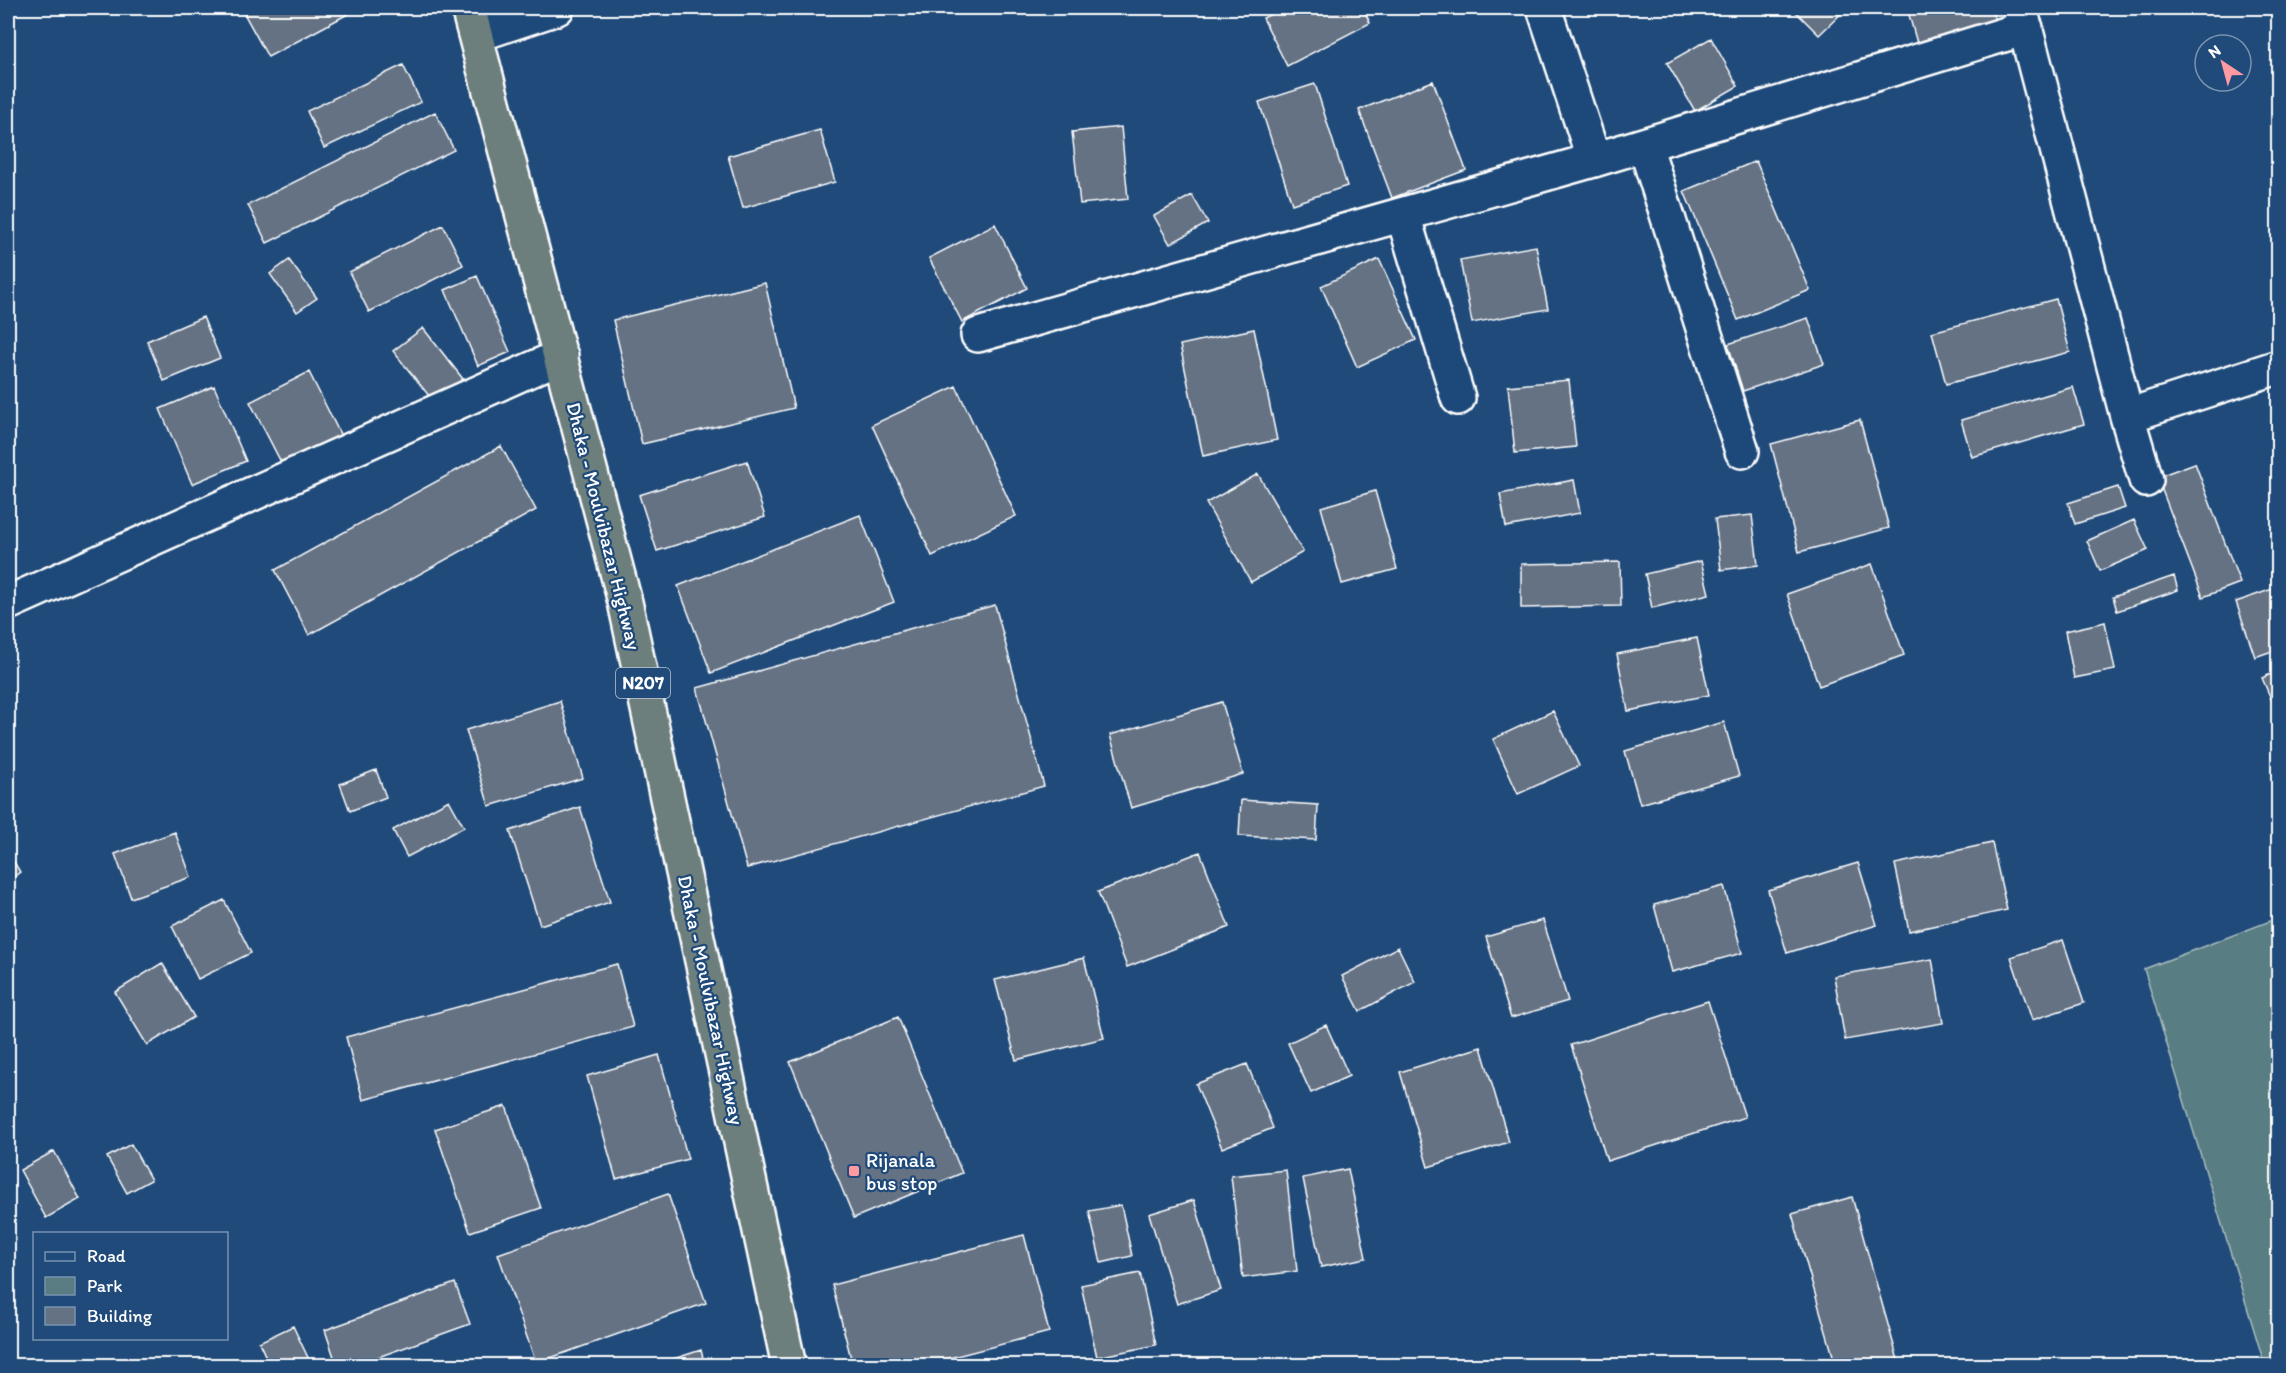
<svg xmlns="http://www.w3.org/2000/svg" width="2286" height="1373" font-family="Itim,sans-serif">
  <rect width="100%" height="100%" fill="#1f4a7a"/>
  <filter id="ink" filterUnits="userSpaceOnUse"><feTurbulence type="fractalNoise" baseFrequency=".0167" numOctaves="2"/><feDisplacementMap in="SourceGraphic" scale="12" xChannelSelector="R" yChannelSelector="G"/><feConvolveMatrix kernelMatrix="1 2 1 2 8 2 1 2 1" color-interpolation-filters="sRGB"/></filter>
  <g filter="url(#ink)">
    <path fill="#597d82" stroke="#acbec0" stroke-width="1.5" d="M2278,918V1365L2265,1366L2144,969Z"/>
    <path fill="#657284" stroke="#fff" stroke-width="1.5" d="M241,8H359L268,57Z
      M1283,8H1363L1370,23L1287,66L1263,18Z
      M1792,8H1847L1819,35Z
      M1907,8H1991L1997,26L1919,50Z
      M1711,38L1738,86L1695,111L1667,63Z
      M403,65L421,102L324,148L307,111Z
      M1433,81L1466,170L1392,198L1359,110Z
      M1315,84L1347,186L1292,204L1259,102Z
      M435,112L454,150L267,243L248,205Z
      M1121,127L1128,199L1080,204L1072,132Z
      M820,130L835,182L743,208L728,156Z
      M1756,161L1810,290L1738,320L1684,191Z
      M1192,195L1208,223L1170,244L1154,216Z
      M995,224L1027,288L962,322L929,258Z
      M443,225L463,265L369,312L349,272Z
      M1536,246L1548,309L1472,323L1460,260Z
      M1379,259L1416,340L1357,367L1321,286Z
      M289,260L317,298L297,312L270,274Z
      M477,276L510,352L478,366L445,290Z
      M765,283L794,408L642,444L613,320Z
      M2056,299L2070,352L1946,384L1932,332Z
      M203,317L220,358L164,381L147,341Z
      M1808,318L1824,364L1743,391L1728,344Z
      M423,328L463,379L434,402L393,351Z
      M1254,329L1277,440L1203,456L1180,345Z
      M309,372L341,436L283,466L250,402Z
      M1569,380L1576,447L1515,453L1508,386Z
      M214,386L246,461L192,484L160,409Z
      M956,386L1016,516L932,556L872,425Z
      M2073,387L2084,424L1972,457L1961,420Z
      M1860,420L1889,528L1799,552L1771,444Z
      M501,446L536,510L309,635L275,570Z
      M747,461L765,517L657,551L639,495Z
      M2195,463L2240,583L2203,597L2157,477Z
      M1258,474L1303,552L1251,582L1206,503Z
      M1574,480L1580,513L1506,527L1500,494Z
      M2118,487L2125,508L2075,524L2068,503Z
      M1375,491L1397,569L1342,584L1321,507Z
      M860,515L894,602L711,673L678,586Z
      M1752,515L1758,565L1721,570L1715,519Z
      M2134,520L2148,550L2100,571L2087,541Z
      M1701,561L1709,594L1652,608L1645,574Z
      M1620,562L1621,606L1521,608V564Z
      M1872,564L1904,655L1819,686L1787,594Z
      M2174,576L2178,590L2117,611L2113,597Z
      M2278,587V649L2255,657L2236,602Z
      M995,605L1044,786L747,868L697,688Z
      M2105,622L2115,670L2074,678L2065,631Z
      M1697,638L1709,695L1628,711L1617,654Z
      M2278,671V715L2262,678Z
      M560,701L583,778L489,806L466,730Z
      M1222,702L1243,774L1131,808L1110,735Z
      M1553,711L1579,766L1518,794L1493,739Z
      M1724,722L1739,776L1640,804L1625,751Z
      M376,770L386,797L350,811L340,784Z
      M449,800L464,827L407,857L393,830Z
      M1241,800L1318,805L1316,840L1239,836Z
      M580,807L610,902L540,925L510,831Z
      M175,832L191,877L131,898L115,854Z
      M1992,843L2007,910L1909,931L1895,864Z
      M8,852L20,872L8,881Z
      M1200,852L1229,927L1127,967L1098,892Z
      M1858,863L1877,925L1787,953L1768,890Z
      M1724,886L1742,953L1672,972L1654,905Z
      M224,900L251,953L198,979L172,926Z
      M1543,920L1568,1001L1511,1018L1486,937Z
      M2063,940L2084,1003L2032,1020L2011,957Z
      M1398,947L1415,982L1360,1011L1342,976Z
      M1084,958L1104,1038L1016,1060L995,980Z
      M1932,959L1943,1023L1845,1040L1834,976Z
      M162,963L194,1017L147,1045L115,992Z
      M617,964L633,1027L363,1100L346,1037Z
      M1708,1001L1745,1117L1607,1161L1571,1045Z
      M898,1017L962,1173L854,1218L790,1062Z
      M1326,1025L1349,1076L1311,1093L1288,1043Z
      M1481,1047L1509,1142L1428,1167L1400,1072Z
      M659,1055L688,1159L616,1179L587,1076Z
      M1247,1064L1273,1128L1222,1148L1196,1084Z
      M506,1106L541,1208L470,1232L435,1129Z
      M131,1144L151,1180L127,1193L107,1157Z
      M54,1151L80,1199L46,1218L20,1170Z
      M1348,1169L1366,1258L1321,1267L1303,1178Z
      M1286,1170L1297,1271L1243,1278L1231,1176Z
      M668,1194L706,1303L536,1363L498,1254Z
      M1852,1197L1898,1360L1879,1366H1836L1792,1214Z
      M1194,1200L1221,1290L1177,1304L1149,1214Z
      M1121,1205L1132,1256L1101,1263L1089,1211Z
      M1024,1235L1049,1332L918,1366H853L832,1285Z
      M1140,1273L1156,1345L1097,1357L1081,1285Z
      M455,1283L470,1324L353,1366H337L325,1330Z
      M293,1326L312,1366H270L259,1342Z
      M701,1350L705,1366H652Z"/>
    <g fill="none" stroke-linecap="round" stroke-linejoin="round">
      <g stroke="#fff" stroke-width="38">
        <path id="minor" d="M1544,8L1594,160
          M2020,8L2127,416L2146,480
          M476,35L557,8
          M1645,145L1742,451
          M1403,215L1458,398
          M978,335L1594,160L2026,28
          M2127,416L2278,367
          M8,603L561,356"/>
      </g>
      <g stroke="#fff" stroke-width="38">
        <path id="trunk" d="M468,8L625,602L789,1366"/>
      </g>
      <use href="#minor" stroke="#1f4a7a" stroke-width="33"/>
      <use href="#trunk" stroke="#6c7f7c" stroke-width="33"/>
    </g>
  </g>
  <rect fill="#ff9aa2" stroke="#1f4a7a" stroke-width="2" x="848" y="1165" width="12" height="12" rx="3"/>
  <g text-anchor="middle" stroke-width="4.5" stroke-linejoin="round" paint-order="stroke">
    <rect fill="#1f4a7a" stroke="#bcc9d7" stroke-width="1.5" x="616" y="668" width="54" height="30" rx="4.5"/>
    <g font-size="18" font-weight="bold" fill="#fff">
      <text x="643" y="689">N207</text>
    </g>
    <g font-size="20" fill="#fff" stroke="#1f4a7a">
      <text transform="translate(604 526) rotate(76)" y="7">Dhaka - Moulvibazar Highway</text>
      <text transform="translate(711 1000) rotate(78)" y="7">Dhaka - Moulvibazar Highway</text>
    </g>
    <g font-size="20" fill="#fff" stroke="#1f4a7a" text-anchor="start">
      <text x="866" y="1167">Rijanala<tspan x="866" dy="23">bus stop</tspan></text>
    </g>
  </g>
  <rect width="2286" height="1373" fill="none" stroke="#1f4a7a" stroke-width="30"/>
  <rect x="15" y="15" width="2256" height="1343" fill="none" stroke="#fff" stroke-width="2" filter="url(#ink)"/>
  <rect x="33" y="1232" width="195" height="108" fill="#1f4a7a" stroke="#7992af" stroke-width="1.5"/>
  <rect x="45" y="1252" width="30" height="9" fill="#1f4a7a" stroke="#7992af" stroke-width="1.5"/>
  <text x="87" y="1262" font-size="18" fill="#ffffff">Road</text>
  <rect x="45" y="1277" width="30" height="18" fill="#597d82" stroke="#7992af" stroke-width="1.5"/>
  <text x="87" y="1292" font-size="18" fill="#ffffff">Park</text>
  <rect x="45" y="1307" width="30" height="18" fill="#657284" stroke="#7992af" stroke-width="1.5"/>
  <text x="87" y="1322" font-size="18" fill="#ffffff">Building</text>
  <g transform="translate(2223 63) rotate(324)"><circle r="28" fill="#1f4a7a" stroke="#7992af" stroke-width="1.5"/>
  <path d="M0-4.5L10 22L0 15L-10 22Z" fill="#ff9aa2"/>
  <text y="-9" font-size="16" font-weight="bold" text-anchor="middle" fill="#ffffff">N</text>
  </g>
</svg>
